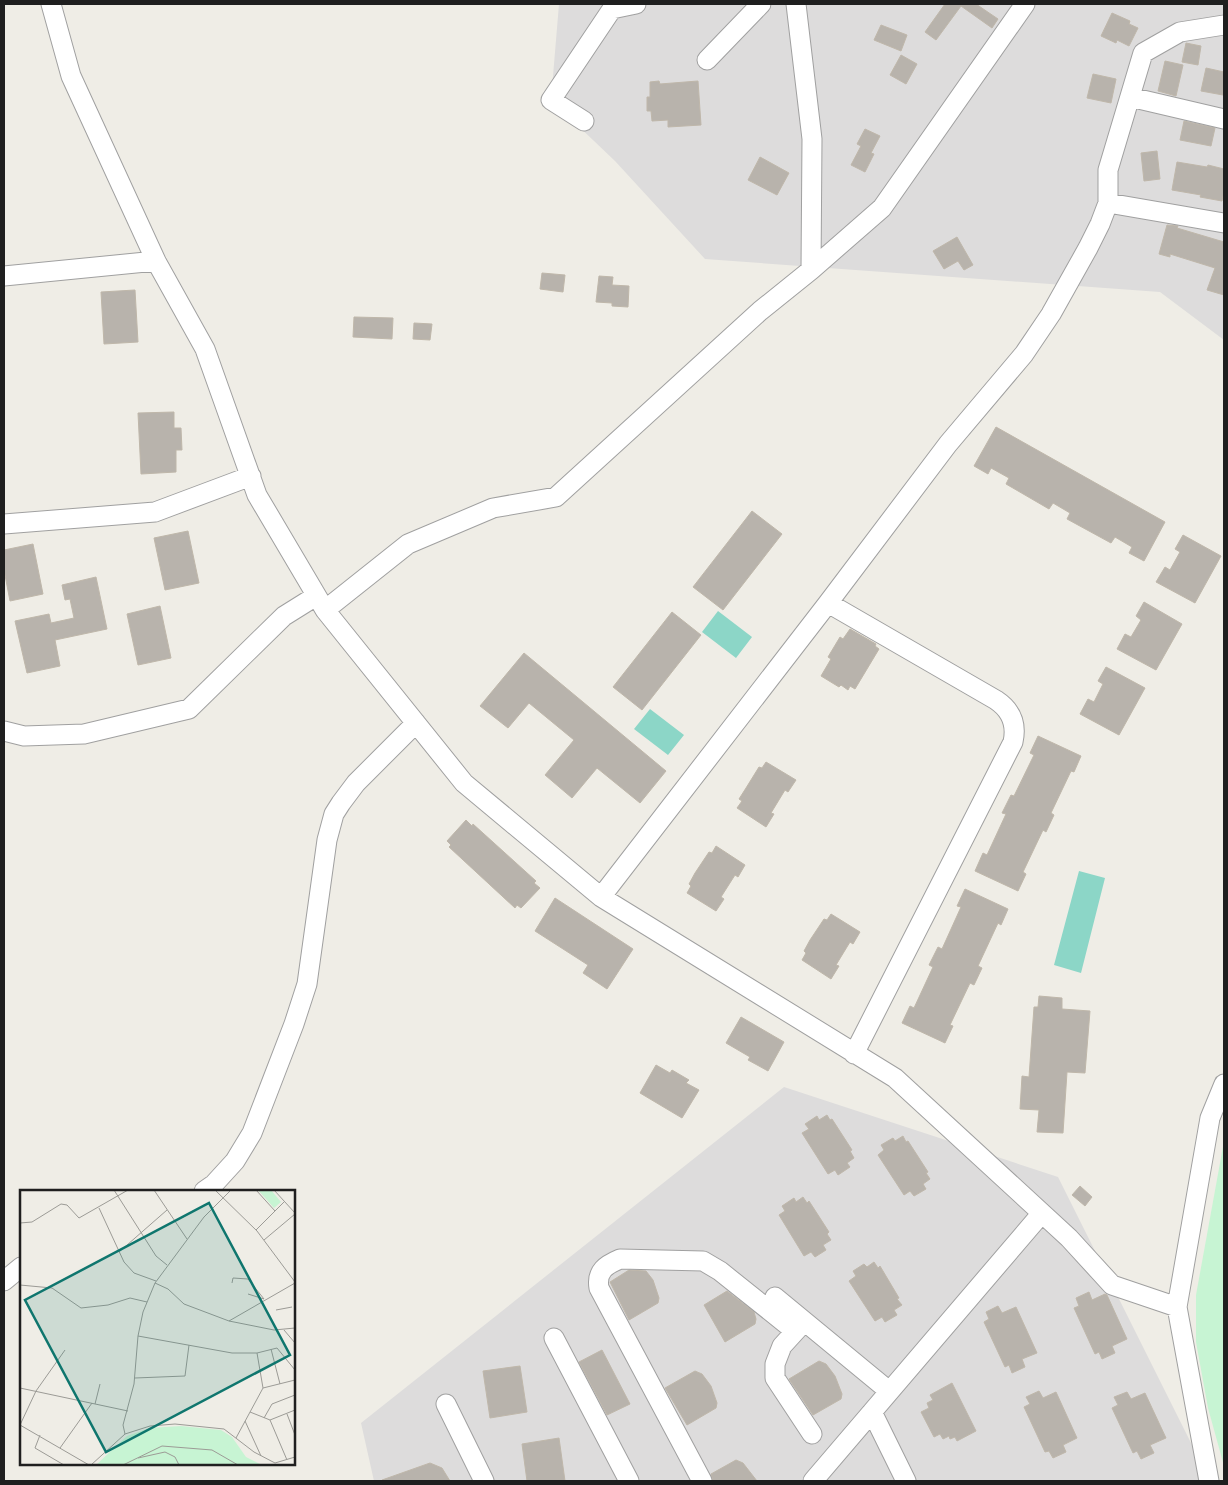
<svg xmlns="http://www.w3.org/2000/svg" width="1228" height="1485" font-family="Cabin,sans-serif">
  <rect width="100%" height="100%" fill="#efede6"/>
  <path fill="#dddcdc" d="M559,4H1224V340L1160,292L705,259L615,161L551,100Z
    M784,1087L1058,1177L1210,1481H374L361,1423Z"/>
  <path fill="#c7f4d3" d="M1224,1141V1466L1208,1408L1196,1342V1295Z"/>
  <path fill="#8cd6c7" d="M718,611L752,637L736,658L702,632Z
    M650,709L684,735L668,755L634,729Z
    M1079,871L1105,878L1081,973L1054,965Z"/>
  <path fill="#b8b3ac" stroke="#bfb7aa" d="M945,4H976L998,19L992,28L961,6L936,40L925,32Z
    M1112,13L1130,21L1129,24L1138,28L1129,46L1117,40L1116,43L1101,36Z
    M881,25L907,35L901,51L874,40Z
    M1186,43L1201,46L1198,65L1182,62Z
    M901,55L917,64L906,84L890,75Z
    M1165,61L1183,65L1176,96L1158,91Z
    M1206,68L1224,72L1223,95L1201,91Z
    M1093,74L1116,79L1111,103L1087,98Z
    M659,81L660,84L698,81L701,125L668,127V120L652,121L651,111H647V97H650V82Z
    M1184,121L1215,128L1211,146L1180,140Z
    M865,129L880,136L871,153L874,154L865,172L851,165L861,146L857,144Z
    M1157,151L1160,179L1144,181L1141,153Z
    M760,157L789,173L777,195L748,180Z
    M1177,162L1207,167L1208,165L1224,169V191L1222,201L1200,197L1201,195L1172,190Z
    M1167,225L1178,226L1177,228L1224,242V295L1207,290L1215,268L1170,254V257L1159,254Z
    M957,237L973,265L964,270L958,261L944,269L933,251Z
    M542,273L565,275L563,292L540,289Z
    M599,276L613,277L612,285L629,286L628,307L612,306V303L596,302Z
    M135,290L138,342L104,344L101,292Z
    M354,317L393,318L392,339L353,337Z
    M414,323L432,324L430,340L413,339Z
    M174,412V428H181L182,450H176V472L141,474L138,413Z
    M996,427L1165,522L1144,561L1129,553L1132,547L1115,537L1111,543L1067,519L1070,513L1053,503L1049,509L1006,484L1009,478L991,468L988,474L974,466Z
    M752,511L782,534L723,610L693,587Z
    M188,531L199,583L165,590L154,538Z
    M1183,535L1221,556L1195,603L1156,582L1165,567L1170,570L1180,552L1175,549Z
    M33,544L43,594L10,601L4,570V550Z
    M96,577L107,629L55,640L60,666L27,673L15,621L49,614L51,623L74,618L70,599L65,600L62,585Z
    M1144,602L1182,624L1156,670L1117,649L1125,634L1131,637L1141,620L1136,616Z
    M160,606L171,658L138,665L127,614Z
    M672,612L701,635L642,710L613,687Z
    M850,629L876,644L875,646L879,649L855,689L850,686L848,690L841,685L839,687L821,676L831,659L828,657L840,637L843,639Z
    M524,653L666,771L640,803L597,768L572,798L545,775L574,740L529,703L508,728L480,706Z
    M1106,667L1145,688L1119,735L1080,714L1088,699L1094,702L1103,684L1098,681Z
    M1038,736L1081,756L1074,772L1071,771L1051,813L1054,815L1046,832L1043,830L1023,872L1026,874L1018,891L975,871L983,853L987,855L1006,814L1002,813L1011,795L1014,796L1034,755L1030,753Z
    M766,762L796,780L788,792L785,790L771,813L774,814L766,827L737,808L742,801L739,799L746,788L759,767L762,768Z
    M466,820L472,826L473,824L536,881L534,883L540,888L521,908L517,905L515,908L449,847L451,845L447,841Z
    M716,846L745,865L738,877L735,875L721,897L724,899L716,911L687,893L691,886L689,884L695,873L709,852L712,853Z
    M965,889L1008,909L1001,925L998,923L978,966L982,968L974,985L970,983L950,1025L953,1026L945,1043L902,1023L910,1006L914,1008L933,967L929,965L938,947L942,949L961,907L957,906Z
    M555,898L633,949L607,989L583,973L588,965L535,931Z
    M831,914L860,932L853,944L850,942L836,965L839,966L831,979L802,960L806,953L804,951L810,940L824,919L827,920Z
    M1039,996L1062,998V1009L1090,1011L1085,1073L1067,1072L1063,1133L1037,1132L1039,1110L1020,1109L1022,1076L1029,1077L1034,1007H1038Z
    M741,1017L784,1042L768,1071L748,1060L750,1057L726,1043Z
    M656,1065L670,1073L672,1070L689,1080L686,1083L699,1090L682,1118L640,1093Z
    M827,1115L830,1120L832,1119L852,1150L850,1151L854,1158L847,1163L850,1167L838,1175L835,1170L828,1174L802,1133L809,1129L805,1124L817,1116L819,1120Z
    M903,1136L906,1142L908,1141L928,1172L926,1173L930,1179L923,1184L926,1189L914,1196L910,1191L904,1195L878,1155L884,1150L881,1145L893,1138L895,1141Z
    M1080,1186L1092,1197L1085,1206L1072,1195Z
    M803,1197L807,1203L809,1201L829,1232L827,1234L831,1240L823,1245L826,1250L815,1257L811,1252L804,1256L779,1215L785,1211L782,1206L794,1198L796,1202Z
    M874,1262L878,1268L880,1266L899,1298L897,1299L902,1305L894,1310L897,1315L885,1322L882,1317L875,1321L849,1281L856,1276L853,1271L864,1264L867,1267Z
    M629,1270L646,1271L653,1280L659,1298L658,1303L629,1320L610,1282Z
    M727,1291L754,1312L756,1319L755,1324L725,1342L704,1305Z
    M1089,1292L1092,1300L1105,1294L1107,1295L1127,1339L1112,1346L1115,1353L1102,1359L1099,1352L1095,1354L1074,1308L1079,1306L1076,1298Z
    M998,1306L1002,1313L1016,1307L1037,1353L1022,1359L1025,1367L1012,1373L1009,1365L1005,1367L984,1322L989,1319L986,1312Z
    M602,1350L630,1404L607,1415L579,1362Z
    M819,1361L826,1364L835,1376L842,1394L841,1399L813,1415L789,1379Z
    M520,1366L527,1412L490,1418L483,1371Z
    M695,1371L702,1374L711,1386L717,1403L716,1408L687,1425L665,1388Z
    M952,1383L976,1431L957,1441L955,1437L950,1439L949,1436L943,1439L940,1434L934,1437L921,1412L929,1408L927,1403L933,1400L930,1395Z
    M1039,1391L1043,1398L1056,1392L1077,1438L1063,1445L1066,1452L1053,1458L1049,1451L1045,1452L1024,1407L1030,1404L1026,1397Z
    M1127,1392L1131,1399L1145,1393L1166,1438L1150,1445L1154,1453L1141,1459L1137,1451L1133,1453L1112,1408L1118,1405L1114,1397Z
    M559,1438L565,1481H527L522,1444Z
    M736,1460L743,1463L757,1481H713L711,1474Z
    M430,1463L442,1468L450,1481H382V1480Z"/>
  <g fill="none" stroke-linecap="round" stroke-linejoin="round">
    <g stroke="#a0a0a0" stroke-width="21">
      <path id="minor" d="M51,4L71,76L156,261L205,349L257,495L325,610L464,783L601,897L895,1078L1069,1238L1112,1285L1177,1307
        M796,4L812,139L811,270L882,208L1025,4
        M1224,25L1180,32L1143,53L1108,170V203L1224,223
        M707,60L761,4
        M1130,97L1224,119
        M584,121L551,100L612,9L636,4
        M4,276L156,261
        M4,524L155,512L251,476
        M828,603L996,700C1011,710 1017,724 1013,742L854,1054
        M325,610L408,544L493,508L556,497L760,311L811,270
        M4,731L24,736L84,734L189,709L284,616L316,596
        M601,897L828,603L948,444L1024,354L1051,314L1088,248L1100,224L1108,203
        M204,1191L214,1184L235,1161L252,1133L294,1024L307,984L327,840L334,814L341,803L356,783L416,723
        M4,1281L21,1267
        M775,1297L889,1391
        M803,1323L782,1346L775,1364V1378L812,1434
        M554,1338L629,1481
        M446,1404L484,1481
        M872,1412L906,1481
        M702,1481L599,1288C596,1271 606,1265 620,1259L703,1261L720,1271L795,1331
        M813,1481L1042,1213
        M1209,1481L1177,1307L1210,1118L1224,1084"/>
    </g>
    <use href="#minor" stroke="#fff" stroke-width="19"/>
  </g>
  <g transform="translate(20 1190)">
    <rect width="275" height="275" fill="#efede6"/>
    <path d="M238,0H251L261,12L254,18ZM161,236L201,240L212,247L226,267L242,275H76L107,246L130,238Z" fill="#c7f4d3"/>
    <path fill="none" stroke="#9c9b96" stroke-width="1" d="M94,0L136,66L147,75M134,0L167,49M195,0L237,41L275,92M236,0L255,21M254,0L275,23M79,18L104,72L114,83L136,91M0,33L12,32L41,14L47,15L59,28L108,0M236,40L264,12M244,50L275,24M99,62L147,20M135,93L148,99L164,114L209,131M212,93L213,88L228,89L244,109M275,93L209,131L254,140L275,138M0,95L32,98L61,118L88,115L110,108L127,112M228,104L244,109M256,120L272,117M264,140L275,153M118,146L212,163H237M251,159L260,194M115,188L165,186L169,155M0,198L108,221M243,198L275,190M75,214L80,194M230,222L250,230L275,220M267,224L275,245M244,228L252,214L275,205M250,230L267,270M225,231L241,266M0,235L16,201L45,160M0,235L69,275M105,244L103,235L114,194L118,146L123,122L135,93L184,27L211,0M20,245L15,258L44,275M216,248L243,198L237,163L257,158L275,180M40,258L72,213M118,268L145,262L155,267L159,275M71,275L105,244L130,236L155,234L204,239L234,262L255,273L275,267M103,275L142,256L192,260L218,275"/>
    <path fill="#0f766e" fill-opacity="0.15" stroke="#0f766e" stroke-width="2.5" d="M189,13L270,165L86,262L5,110Z"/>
    <rect width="275" height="275" fill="none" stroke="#1f1f1f" stroke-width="2.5"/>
  </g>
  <rect width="1228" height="1485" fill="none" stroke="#1f1f1f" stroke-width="10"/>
</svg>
